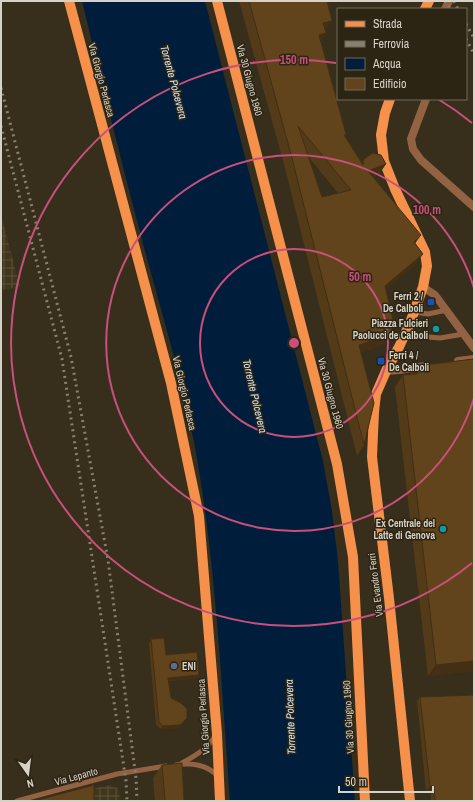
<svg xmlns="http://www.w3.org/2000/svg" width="475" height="802" font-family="'Archivo Narrow',sans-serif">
  <defs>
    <pattern id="industrial-grid" width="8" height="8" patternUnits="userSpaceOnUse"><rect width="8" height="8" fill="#40361c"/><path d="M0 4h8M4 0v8" fill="none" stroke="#5b523c"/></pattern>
  </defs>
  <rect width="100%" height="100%" fill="#372f1c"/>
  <path fill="url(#industrial-grid)" d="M1,215L20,287L1,290Z
    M111,785L119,789L120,801H44L91,789Z"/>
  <path fill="#001e3b" d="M82,1H205L323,461L332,511L338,561L355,801H230C221,681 216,560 194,442C180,372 159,304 141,236C120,158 101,79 82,1Z"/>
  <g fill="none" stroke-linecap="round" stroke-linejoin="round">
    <path stroke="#936243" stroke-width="5" d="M414,312L428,314L447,310
      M405,335L440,338L464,334
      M182,763C195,756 207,749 215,736
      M176,765C191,762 207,765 218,776
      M17,801L117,774L166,766"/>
    <path stroke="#936243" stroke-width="8" d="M445,9L449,1
      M426,99L411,139L413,149L421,160L474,207
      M423,287L435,295L474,348
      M458,361L474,359
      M386,371L399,370L425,366"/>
    <path stroke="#f5914b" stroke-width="10" d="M69,1L171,383L199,516L217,734L220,801
      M217,1L337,464L353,557L365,801
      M425,9L429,1
      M390,99L385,113L381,135L384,161L395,189L425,252L427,266L423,287L410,323L399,347L386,371L376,394L374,412L372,457L389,598L410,801"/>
    <path stroke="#878071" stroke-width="3" stroke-dasharray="2 4" stroke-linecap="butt" d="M445,1L450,9
      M454,1L458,9
      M466,24L474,38
      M466,39L474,54
      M1,88L71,357L108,560L136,778L137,801
      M1,126L62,359L126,781L127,801"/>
  </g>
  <path fill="#533a18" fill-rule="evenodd" d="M239,1H327L325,31L326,33L320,41L346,134L345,136L362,163L364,159L386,164L379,174L373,177L415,244L416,264L386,289L390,335L383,345L361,352L364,445L357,456L285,168ZM309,158L315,165L338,193L322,197Z
    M474,359V671L428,676L395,387L403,375L410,374L416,366Z
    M151,639L166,655L199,675L197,678L169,681L171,698L185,721L178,728L161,729L156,725L149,643Z
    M420,697L474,801H431V791H426L417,701Z
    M162,765L184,801H155L153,778Z"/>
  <path fill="#442f14" d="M332,21L325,31L323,23Z
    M326,33L318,43L319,35Z
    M386,164L379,174L361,181L368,171Z
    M421,235L414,245V242Z
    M423,254L416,264L378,296L385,286Z
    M390,335L383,345L352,355L359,345Z
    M474,661V671L428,676L436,665Z
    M199,675L197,678L166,681L168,678Z
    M187,718L185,721L178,728L161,729L163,726Z
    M430,786H434L431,791H426Z"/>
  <path fill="#61431c" stroke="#442f14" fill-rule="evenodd" d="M249,1H327L332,21L323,23L326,33L319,35L346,134L344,135L363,165L364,159L373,153L381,155L386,164L368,171L421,235L414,242L423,254L385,286L394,324L390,335L359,345L374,403L364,445L292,158ZM298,126L351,190L322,197Z
    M474,359V661L436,665L403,375L417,374L416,366Z
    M164,638L166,655L197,652L199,675L168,678L171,698L181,703L187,709V718L180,725L163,726L159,722L151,639Z
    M474,695V801H435L434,786H430L420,697Z
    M182,763L184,801H165L162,765Z
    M94,785V801H34Z"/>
  <g fill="none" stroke="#c8507b" stroke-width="2">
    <circle cx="294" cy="343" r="94"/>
    <path d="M474 398A188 188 0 1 1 474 288"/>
    <path d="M472 563A283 283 0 1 1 336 63M438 99A283 283 0 0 1 472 123"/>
  </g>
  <g fill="#1a4fb4" stroke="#2d2513" stroke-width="1.5">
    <rect x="427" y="298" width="8" height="8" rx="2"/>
    <rect x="377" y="357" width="8" height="8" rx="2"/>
  </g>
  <g fill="#0f9aa8" stroke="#2d2513" stroke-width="1.5">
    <circle cx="436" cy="329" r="4"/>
    <circle cx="443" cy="529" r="4"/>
  </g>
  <circle fill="#5c6f8a" stroke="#2d2513" stroke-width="1.5" cx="174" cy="666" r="4"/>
  <g text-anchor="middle" stroke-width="3" stroke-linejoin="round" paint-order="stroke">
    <g font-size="10" fill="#d7d2c7" stroke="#2d2513">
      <text transform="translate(102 80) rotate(75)" y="4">Via Giorgio Perlasca</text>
      <text transform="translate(250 80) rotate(75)" y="4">Via 30 Giugno 1960</text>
      <text transform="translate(185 393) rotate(77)" y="4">Via Giorgio Perlasca</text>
      <text transform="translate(331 393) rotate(75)" y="4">Via 30 Giugno 1960</text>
      <text transform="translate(375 585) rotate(-97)" y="4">Via Evandro Ferri</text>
      <text transform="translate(203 717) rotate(-94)" y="4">Via Giorgio Perlasca</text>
      <text transform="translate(348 717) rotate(-93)" y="4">Via 30 Giugno 1960</text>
      <text transform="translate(76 776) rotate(-15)" y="4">Via Lepanto</text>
    </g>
    <g font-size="10" font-weight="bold" fill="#d7d2c7" stroke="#2d2513" text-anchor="end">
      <text x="423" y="300">Ferri 2 /<tspan x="423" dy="12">De Calboli</tspan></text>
      <text x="428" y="327">Piazza Fulcieri<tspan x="428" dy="12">Paolucci de Calboli</tspan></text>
      <text x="389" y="359" text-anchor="start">Ferri 4 /<tspan x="389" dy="12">De Calboli</tspan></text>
      <text x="435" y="527">Ex Centrale del<tspan x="435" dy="12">Latte di Genova</tspan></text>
      <text x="182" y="670" text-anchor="start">ENI</text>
    </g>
    <g font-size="11" font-style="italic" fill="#d1e2f2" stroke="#2d2513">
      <text transform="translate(174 82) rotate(75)" y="4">Torrente Polcevera</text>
      <text transform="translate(255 396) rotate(77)" y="4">Torrente Polcevera</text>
      <text transform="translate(290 717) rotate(-92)" y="4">Torrente Polcevera</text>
    </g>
  </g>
  <circle cx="294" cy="343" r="6" fill="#c8507b" stroke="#2d2513" stroke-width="2"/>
  <g font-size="12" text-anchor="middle" font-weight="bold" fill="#c8507b" stroke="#2d2513" stroke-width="3" stroke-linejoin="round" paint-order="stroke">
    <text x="294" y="64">150 m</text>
    <text x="427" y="214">100 m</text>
    <text x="360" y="281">50 m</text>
  </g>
  <rect width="475" height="802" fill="none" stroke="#d7d2c7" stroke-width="4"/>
  <rect x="337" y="8" width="130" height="92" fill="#2d2513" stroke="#716a5b"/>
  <rect x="345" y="21" width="20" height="6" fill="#f5914b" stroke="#716a5b"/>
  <text x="373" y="28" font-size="12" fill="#d7d2c7">Strada</text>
  <rect x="345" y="41" width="20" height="6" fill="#878071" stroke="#716a5b"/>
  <text x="373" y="48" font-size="12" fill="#d7d2c7">Ferrovia</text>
  <rect x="345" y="58" width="20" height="12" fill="#001e3b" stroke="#716a5b"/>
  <text x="373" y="68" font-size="12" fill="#d7d2c7">Acqua</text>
  <rect x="345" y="78" width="20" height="12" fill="#61431c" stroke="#716a5b"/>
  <text x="373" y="88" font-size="12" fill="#d7d2c7">Edificio</text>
  <g transform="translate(28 774) rotate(166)" stroke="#2d2513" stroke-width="3" paint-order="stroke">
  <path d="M0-3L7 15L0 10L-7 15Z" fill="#d7d2c7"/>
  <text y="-6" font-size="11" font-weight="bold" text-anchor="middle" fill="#d7d2c7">N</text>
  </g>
  <path d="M339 786v6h94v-6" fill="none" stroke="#d7d2c7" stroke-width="2"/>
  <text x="345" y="786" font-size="12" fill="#d7d2c7" stroke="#2d2513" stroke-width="3" paint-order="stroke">50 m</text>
</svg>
